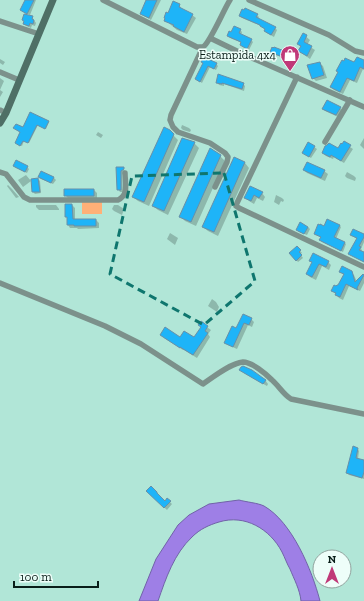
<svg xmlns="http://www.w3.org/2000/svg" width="364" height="601" font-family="'Zilla Slab',serif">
  <rect width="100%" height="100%" fill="#b1e6d7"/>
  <path fill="#ffb077" d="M82,202H102V214H82Z"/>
  <path fill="#9e7fe6" stroke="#7162a8" d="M239,500C246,502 258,503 264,506C292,522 312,570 320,601H301C300,590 294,579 290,569C287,564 285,558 282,552C270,529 245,514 219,522C209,525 200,529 192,537C174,554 166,578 158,601H139L156,559L178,525L189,515L209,504Z"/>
  <path fill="#0003" d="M27,0H36L30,15L21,10Z
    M147,0H161L151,20L144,16L141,13Z
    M179,5L182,9L192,15L196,18L187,34L177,30L165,20L168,14Z
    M257,15L259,17L258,19L275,28L277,30L274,37L267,33L265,31L266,30L261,26L242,18L240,16Z
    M32,17L36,23L35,26L32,25L31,28L26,26L24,24Z
    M240,30L242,32L241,35L251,40L253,42L249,50L243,46L242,43L230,38L228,36Z
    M304,35L310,40L307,45L315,50L310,59L303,54L299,51L301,47L298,44Z
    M274,48L287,53L289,55L287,59L273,54L271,52Z
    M0,59L5,62L3,65L0,63Z
    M364,61V70L363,69L357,83L350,80L343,94L334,90L331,87L344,62L354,64Z
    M204,63L216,64L218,66L216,70L210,67L202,83L196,79Z
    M319,63L323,66L327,78L316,81L313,78Z
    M0,78L4,81L0,90L3,92L0,97Z
    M217,82L243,84L245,86L244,91L224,84V86L219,85Z
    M340,108L342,110L338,117L325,111L323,109Z
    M48,121L49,122L46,129L38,125L29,143L24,141L22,146L17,144L23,129Z
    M182,125L189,128L191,130L190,132L183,130L181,128Z
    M169,131L178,140L149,206L138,201L133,197Z
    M98,132L103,135L101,138L96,135Z
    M364,138V149L360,145Z
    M194,143L199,148L168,215L158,210L153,206Z
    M344,143L353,149L344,163L334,157L333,159L326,156L323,153L339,149Z
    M314,147L317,149L311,158L306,155Z
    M211,150L220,156L225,161L196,226L185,221L181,217Z
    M234,158L245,163L249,168L218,236L208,231L203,227Z
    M14,166L27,167L29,169L27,173L16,168Z
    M117,168H123L125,171L122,175L123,192H120L118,189Z
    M304,170L324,171L328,174L325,181L307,173Z
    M347,172L354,176L356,178L355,181L347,178L345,176Z
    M26,175L31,181L23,187L18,180Z
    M39,177L54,178L56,180L53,184L41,179Z
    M38,179L40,181L41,193L35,194L33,192Z
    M8,185L12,189L19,197L16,198L7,186Z
    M250,187L262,193L265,197L263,201L257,198L254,204L249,201L246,197Z
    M94,190L97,193V199H69L65,195Z
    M276,195L282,198L284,200L283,202L281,201L279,205L274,202Z
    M36,205H56L59,209V210H39L36,207Z
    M72,205L75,208V220H96L99,223V228L78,229L77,228H70L68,225V218L66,217Z
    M114,205H118L124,209L122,215L114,211L112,209Z
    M339,225L341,227L336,239L345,243L346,244L343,252L322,242L320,240L322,238L315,234L325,227Z
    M308,227L310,229L307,235L299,232L297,230Z
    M170,233L178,238L175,245L167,239Z
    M351,235H364V242L361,249L362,250L361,252L364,253V262L352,255L357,239Z
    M297,247L302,253L300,254L303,258L298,262L290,253Z
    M313,262H328L331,265L329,270L322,266L316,280L310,277L307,274Z
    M340,271L351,272L354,275L357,282L363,275L364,276V283L360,291L349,286L343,300L339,298L333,291L338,286L345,275Z
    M212,299L216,302L219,307L217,312L208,306Z
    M244,315L251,319L254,322L252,327L248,325L237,349L228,345L225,342L237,329Z
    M201,323L211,330L208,334L210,337L197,358L184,350H183L164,338L194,339L202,328Z
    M240,369L265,380L268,384L267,386L244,373Z
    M357,448L359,451L358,459L364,461V479L349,475L347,473Z
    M147,491L165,502L167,499L172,504L167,510Z"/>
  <path fill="#1eb4f8" stroke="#6890a8" d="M25,0H34L27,14L20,10Z
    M146,0H157L149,18L140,14Z
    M173,1L180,4L179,7L193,14L184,32L173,26L174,25L164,21L165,18H164L166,12L168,13Z
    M245,8L258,14L256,17L276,27L271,35L264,31L265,29L260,26V25L239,16L242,9L244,10Z
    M24,14L33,16L32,19L34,20L33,24L30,23L29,26L23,24L24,21L22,20Z
    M234,26L241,29L239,33L252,39L247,49L240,45L241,42L227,36L229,31L231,32Z
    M303,33L307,35L304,42L312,46L307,56L298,51L301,46L297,44Z
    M272,47L273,48L274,47L287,52L285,58L270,52Z
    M204,57L217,63L214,69L208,66L200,82L195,79L203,63L201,62Z
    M357,57L364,60V69L360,67L354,81L347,78L340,92L330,87L338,72L336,71L342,60L344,61L345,58L354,62Z
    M320,62L324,75L312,79L307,65Z
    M218,74L244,83L242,89L222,83V84L216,83Z
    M327,100L341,107L336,115L322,109Z
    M30,112L49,121L45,129L37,125L28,143L23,141L20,146L15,143L20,132L13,128L16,124L23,127Z
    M164,127L170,130L174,134L144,202L132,197Z
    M182,138L195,142L164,211L152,206Z
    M344,141L351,145L341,161L331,155L330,157L322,153L325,146L327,145L329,143L338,148L341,143L342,144Z
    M308,142L315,146L309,157L302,153Z
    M210,148L221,155L191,222L179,217Z
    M234,157L245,162L214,232L202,227Z
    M16,160L28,166L25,172L13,166Z
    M307,162L325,170L321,178L303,170Z
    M116,167H124V169L121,171V190H117Z
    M41,171L54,177L51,183L38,177Z
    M38,178L40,192H32L31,179Z
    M250,186L263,192L259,198L254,195L251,201L244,198Z
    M64,189H94V196H64Z
    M65,204H72L73,219H96V226H74V225H67V217H65Z
    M327,219L340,225L334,237L345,242L341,251L319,240L321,237L314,234L318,224L320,225V224L324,226Z
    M300,222L308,227L304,234L296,230Z
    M353,229L364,234V237L359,246L361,247L359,250L364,252V262L348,254L357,238L350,235Z
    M297,246L301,250L299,252L302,255L296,261L289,253Z
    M313,253L329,261L326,267L319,264L312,277L306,274L312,262L309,261Z
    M342,266L352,271L355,282L363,274L364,275L357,288L358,290L346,284L340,297L335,295L336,293L331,291L334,285L336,286L337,285H338L344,274L339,272Z
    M243,314L252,318L249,325L244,323L233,347L224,343L232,326L236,328Z
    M201,321L208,326L205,331L208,333L193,355L180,347V348L160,335L165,327L180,337L184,331L194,337L201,327L198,325Z
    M243,366L252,370L263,378L266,380L263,384L239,370L241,367Z
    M353,446L358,448L356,458L364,460V472L362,478L346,473Z
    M151,486L157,492V493L165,501L167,498L171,501L164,508L146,491Z"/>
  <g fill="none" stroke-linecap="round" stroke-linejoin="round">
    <path stroke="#7c918b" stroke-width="5.5" d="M103,0L197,47H203
      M249,0L329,35L355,51L364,53
      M0,21L39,34
      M210,38L243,54L364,107
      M0,72L19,80
      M297,77L237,203L236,206L239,208L364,267
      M0,110L6,113
      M325,142L350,100
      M0,172L6,174L24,197L30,200H118C129,195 125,184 125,173
      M215,187L227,162L228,157L225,153L210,143L178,132L173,127L170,120L171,115L203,47C210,43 224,9 230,0
      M0,283L105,326L141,344L203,384C213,377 231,363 243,362C252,362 266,374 272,380C279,386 283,394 291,399L364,414"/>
    <path stroke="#4f6f66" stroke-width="7" d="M0,123L6,113L53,0"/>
  </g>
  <path fill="none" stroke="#0f766e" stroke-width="3" stroke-dasharray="8 5" stroke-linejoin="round" d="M224,173L255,281L204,325L110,274L132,176Z"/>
  <defs>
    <g id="shop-pin" transform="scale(1)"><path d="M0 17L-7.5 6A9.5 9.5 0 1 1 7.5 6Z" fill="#c03978" stroke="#eefef9"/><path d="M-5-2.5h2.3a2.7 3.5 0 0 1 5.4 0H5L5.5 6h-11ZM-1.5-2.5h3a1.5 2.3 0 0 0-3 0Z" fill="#fff"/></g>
  </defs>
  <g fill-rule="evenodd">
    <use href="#shop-pin" x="290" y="55"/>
  </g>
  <g text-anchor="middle" stroke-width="3" stroke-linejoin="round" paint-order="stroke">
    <g font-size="12" fill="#091e19" stroke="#eefef9" text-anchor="end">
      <text x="276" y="59">Estampida 4x4</text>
    </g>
  </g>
  <g transform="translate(332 569)"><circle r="19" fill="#eefef9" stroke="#92a49f"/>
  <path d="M0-3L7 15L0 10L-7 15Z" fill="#c03978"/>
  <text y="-6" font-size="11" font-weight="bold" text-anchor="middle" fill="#091e19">N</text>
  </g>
  <path d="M14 581v6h84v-6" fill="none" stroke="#091e19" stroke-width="2"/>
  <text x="20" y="581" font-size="12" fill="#091e19" stroke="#eefef9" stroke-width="3" paint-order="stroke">100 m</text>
</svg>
